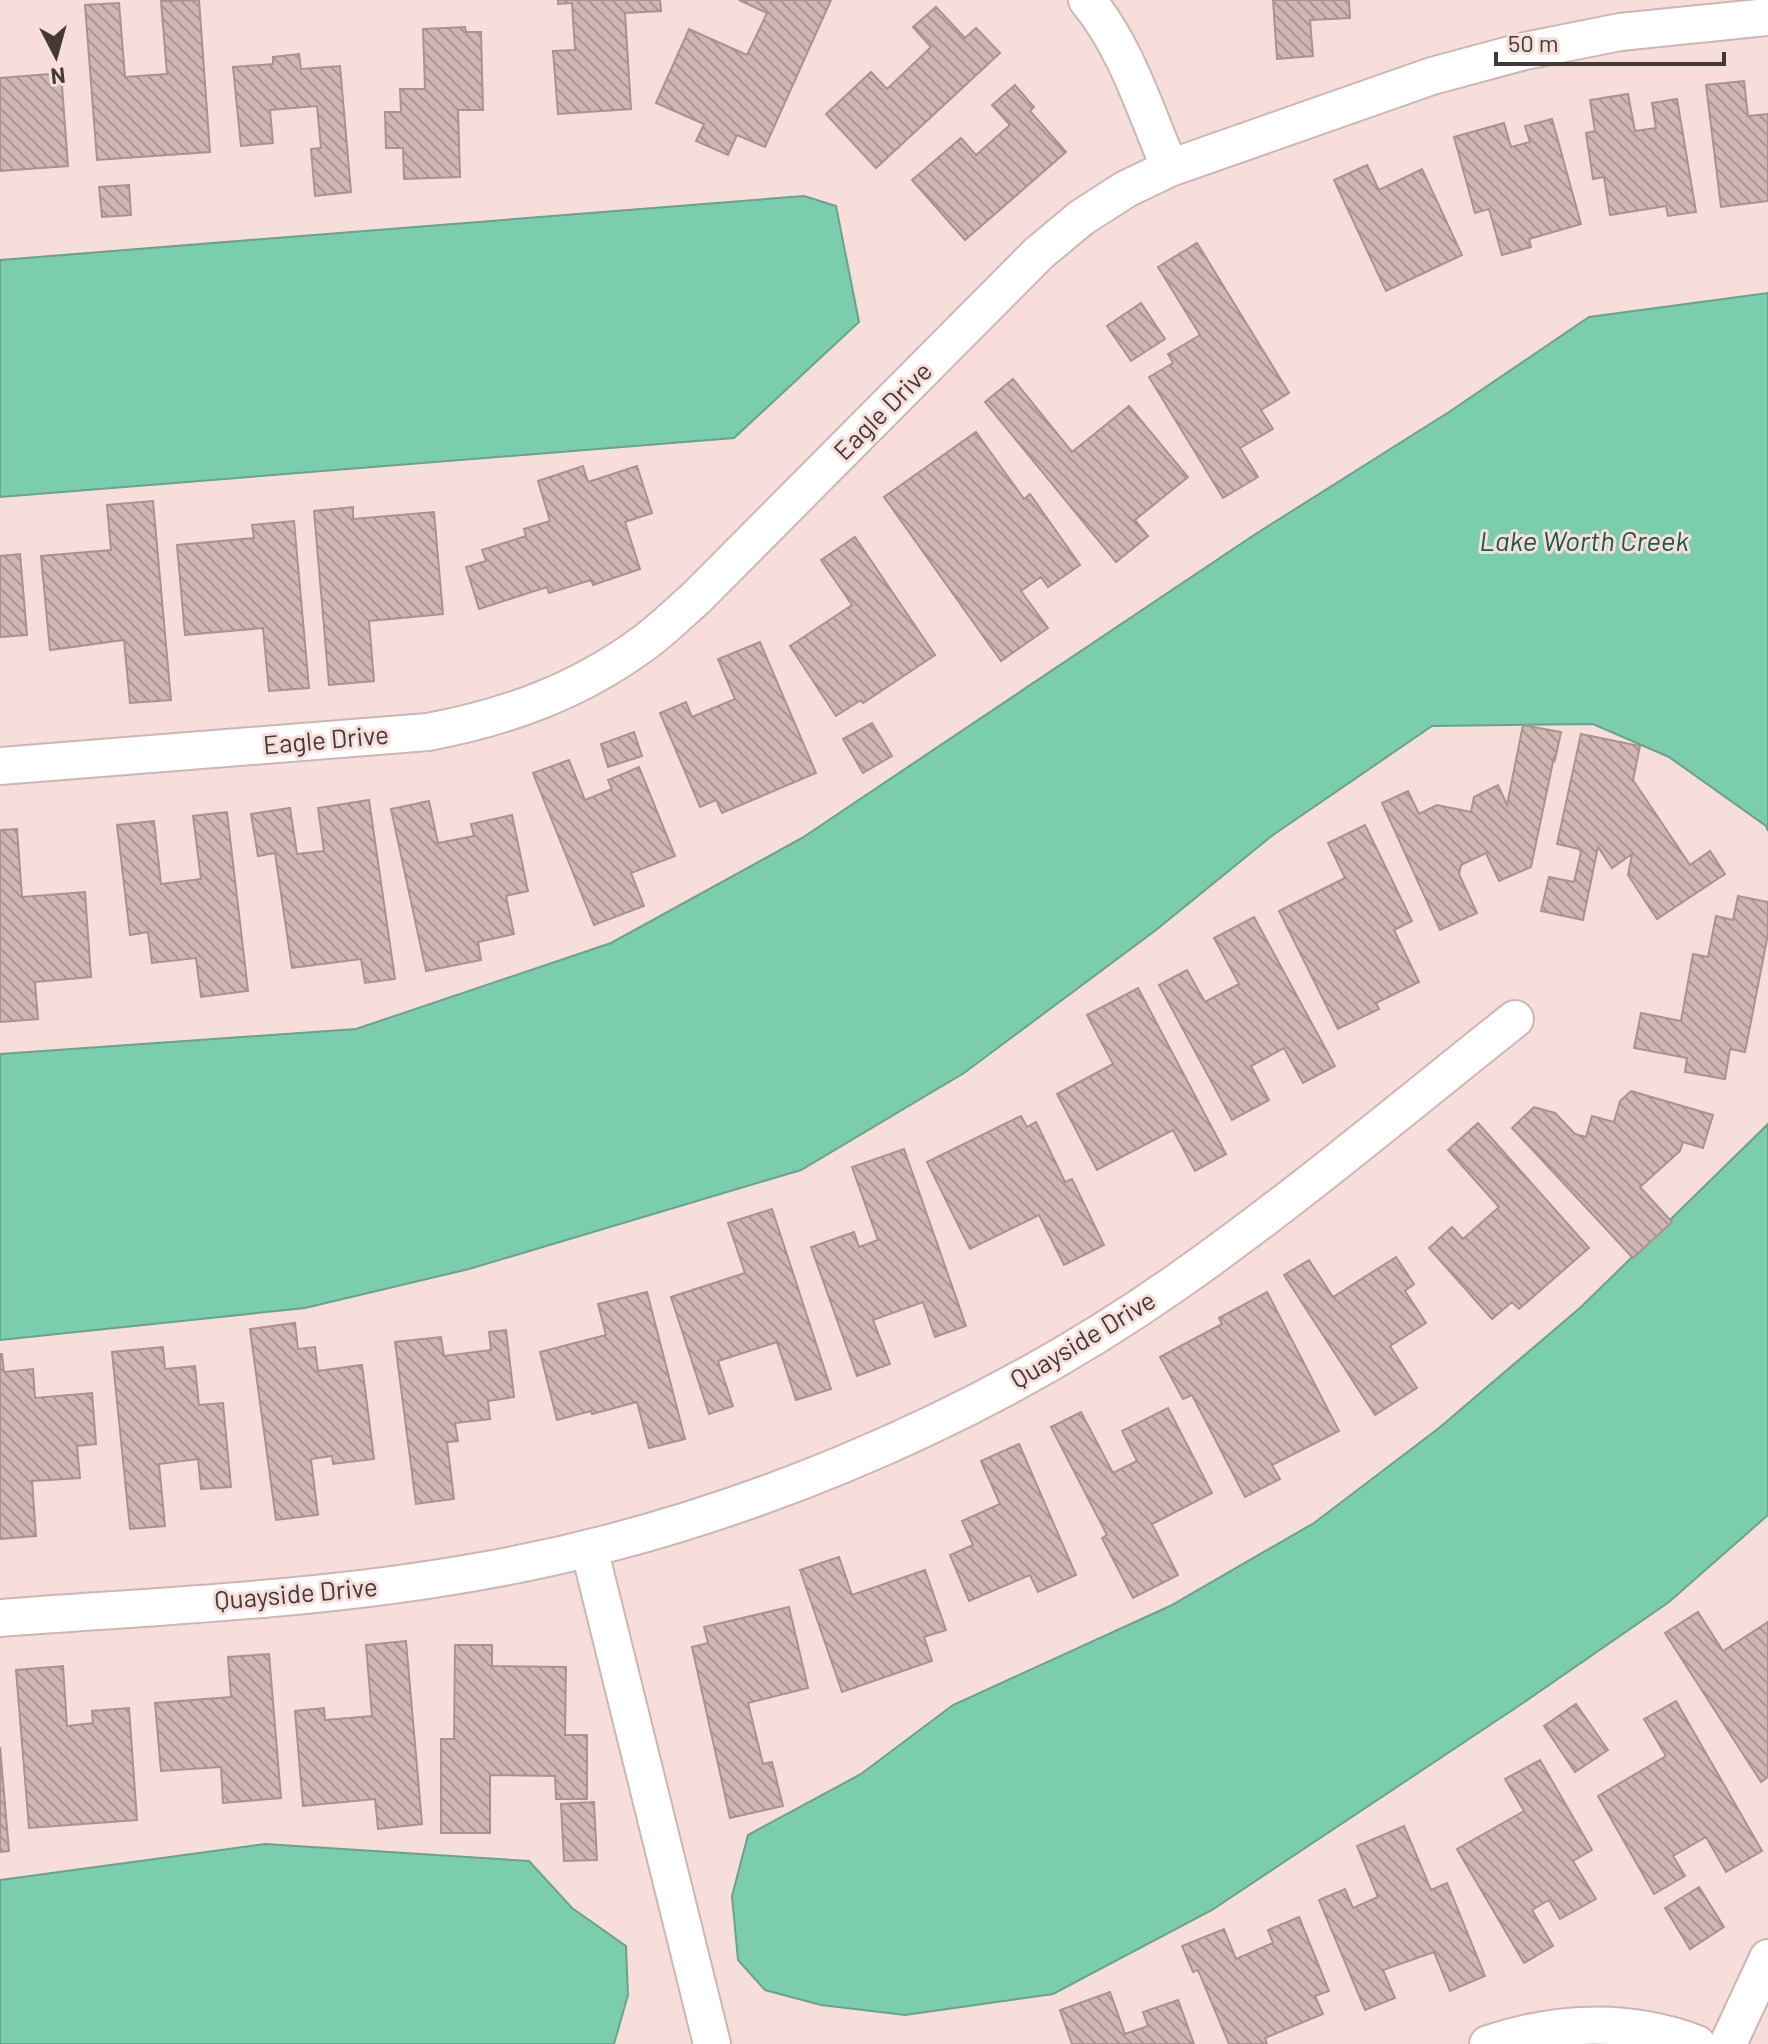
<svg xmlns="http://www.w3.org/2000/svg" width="1768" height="2044" font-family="Barlow,sans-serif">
  <defs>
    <pattern id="building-back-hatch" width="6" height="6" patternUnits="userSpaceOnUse" patternTransform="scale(2)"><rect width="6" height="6" fill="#cfb7b3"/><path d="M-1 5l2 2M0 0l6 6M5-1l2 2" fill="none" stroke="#aa9693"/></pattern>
  </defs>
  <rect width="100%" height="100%" fill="#f7deda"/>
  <path fill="#7aceae" stroke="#6aa28b" stroke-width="2" d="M804,196L836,206L859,322L734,438L0,497V260Z
    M1768,293V831L1766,826L1669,757L1593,724L1432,726L1273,835L1156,930L964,1073L801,1170L469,1269L305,1308L0,1340V1054L356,1029L611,943L802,838L1254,535L1449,412L1589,317Z
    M1768,1124V1515L1669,1602L1520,1705L1212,1910L1053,1994L905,2015L821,2005L765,1990L738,1960L732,1896L748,1835L861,1774L953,1705L1170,1606L1314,1523L1439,1428L1581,1307Z
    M265,1844L529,1861L572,1908L626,1946L628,1995L614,2044H0V1880Z"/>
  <path fill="url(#building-back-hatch)" stroke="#aa938f" stroke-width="2" d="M199,0L210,152L97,160L85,5L119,3L125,77L167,74L161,1Z
    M558,0H660L661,11L625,13L631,109L558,114L553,51L575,50L572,3L558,4Z
    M739,0H831L765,147L737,135L728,155L696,141L704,124L656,103L689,29L747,55L767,13Z
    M1273,0H1349L1350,18L1310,20L1313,56L1277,59Z
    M936,7L965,38L976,28L1000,53L876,168L826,114L871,72L887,89L931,47L913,27Z
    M465,27L466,32H481L483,110H458L460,177L404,179L403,148H386L385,112H401L400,89H425L423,29Z
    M299,54L301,69L340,66L351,192L315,196L311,149L321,148L317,106L270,110L273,143L241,146L233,67L273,64V57Z
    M61,73L68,166L0,171V78Z
    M1744,81L1748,116L1768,114V201L1721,207L1706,85Z
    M1015,85L1034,107L1030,111L1066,152L965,240L912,180L961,138L976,155L1010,125L992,105Z
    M1628,94L1635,131L1656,128L1652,103L1677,99L1696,212L1668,216L1666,206L1610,215L1604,177L1593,179L1586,133L1595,131L1590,100Z
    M1552,119L1581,224L1529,239L1531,247L1502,255L1489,209L1475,213L1454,137L1504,123L1511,147L1530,142L1525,126Z
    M1367,165L1379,190L1422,169L1462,255L1386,291L1334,180Z
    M129,185L131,215L102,217L99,187Z
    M1197,243L1289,393L1261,410L1273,429L1240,448L1258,477L1223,498L1149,377L1173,363L1168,354L1200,335L1158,267Z
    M1141,303L1165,339L1131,361L1107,326Z
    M1013,379L1072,452L1129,406L1188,477L1135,520L1148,536L1116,562L985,402Z
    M976,432L1024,499L1030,494L1080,565L1048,587L1041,577L1021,591L1048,628L1001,661L884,497Z
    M583,466L588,482L637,466L652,513L625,522L640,569L593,585L591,580L549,593L547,587L479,609L466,567L486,561L482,550L526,536L524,529L550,521L538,481Z
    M153,501L171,700L130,703L124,640L50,650L41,556L111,550L107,505Z
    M353,507V519L434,512L443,614L369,621L374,681L329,685L314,511Z
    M294,521L309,688L269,691L263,628L185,635L177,545L254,538L252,525Z
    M855,537L935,655L863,703L861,700L836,716L790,646L852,605L821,560Z
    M20,554L27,635L0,637V556Z
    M760,642L816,773L722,813L716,800L700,807L660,713L686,702L692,717L735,699L718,659Z
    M872,723L892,756L863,773L843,739Z
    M1523,725L1561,732L1555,760L1554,757L1531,867L1499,881L1486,853L1461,865L1459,874L1477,913L1440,930L1382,803L1408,791L1419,814L1437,805L1471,812L1474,797L1498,785L1507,805Z
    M634,732L642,756L608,767L601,744Z
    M1581,734L1640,746L1633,780L1690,865L1710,851L1725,874L1657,919L1628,875L1632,854L1612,868L1598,847L1583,920L1541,911L1549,877L1574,882L1581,852L1579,849L1557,844Z
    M569,760L585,800L612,789L608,780L639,767L675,856L631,873L644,906L594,925L533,773Z
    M369,800L395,979L365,983L361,959L292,968L275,853L258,856L251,814L290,808L297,854L324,851L318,808Z
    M429,801L438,843L474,836L471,824L512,815L528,891L506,896L514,934L478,942L481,960L426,971L391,809Z
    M227,812L248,991L201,997L196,958L152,963L148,932L130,935L117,825L154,821L161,884L201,879L193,816Z
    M1365,825L1412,921L1394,930L1419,982L1376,1003L1379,1009L1338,1029L1279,911L1345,878L1328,843Z
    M17,829L22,897L85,892L91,977L35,982L38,1019L0,1022V830Z
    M1738,896L1768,902V934L1745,1052L1730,1049L1725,1079L1685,1072L1687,1058L1634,1048L1641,1013L1681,1021L1693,954L1708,957L1716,916L1733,920Z
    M1254,917L1335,1066L1303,1083L1284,1048L1251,1066L1269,1100L1232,1120L1159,985L1187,970L1205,1002L1239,984L1214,938Z
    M1138,988L1226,1154L1195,1171L1173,1130L1097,1170L1057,1094L1113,1064L1087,1015Z
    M1631,1091L1713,1115L1703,1148L1683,1142L1680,1151L1640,1187L1672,1222L1633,1258L1512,1128L1534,1107L1555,1113L1575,1134L1586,1137L1592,1116L1614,1122L1620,1101Z
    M1021,1116L1027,1127L1036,1122L1065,1182L1072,1179L1104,1245L1064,1265L1039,1215L970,1249L927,1162Z
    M1478,1123L1589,1248L1519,1309L1512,1302L1492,1319L1429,1248L1452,1227L1463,1239L1499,1207L1448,1150Z
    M904,1149L966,1326L935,1337L923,1302L873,1320L890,1364L857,1376L811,1247L854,1232L859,1247L878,1240L852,1167Z
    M772,1209L831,1389L796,1400L777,1342L718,1361L733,1406L709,1414L671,1297L745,1273L728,1223Z
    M1396,1257L1414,1284L1405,1291L1426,1323L1390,1346L1417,1388L1375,1415L1284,1275L1309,1260L1333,1297Z
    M647,1292L685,1439L649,1448L637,1402L592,1414L591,1411L557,1420L540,1352L606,1335L598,1304Z
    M1267,1292L1339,1431L1272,1465L1280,1479L1245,1497L1192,1395L1183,1399L1160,1357L1222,1324L1219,1318Z
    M295,1323L298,1349L315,1347L318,1371L362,1365L374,1459L333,1464L332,1456L311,1459L318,1515L276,1520L250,1329Z
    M506,1330L514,1397L488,1401L490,1419L455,1423L458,1441L447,1442L454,1499L416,1504L395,1342L441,1337L444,1356L491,1350L489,1332Z
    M163,1347L165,1369L195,1366L199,1405L223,1403L231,1487L201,1489L198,1459L159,1464L165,1526L130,1529L112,1352Z
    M0,1354H2L4,1372L33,1369L35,1398L92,1393L96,1444L77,1446L80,1478L32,1481L36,1536L0,1539Z
    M1168,1408L1212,1493L1152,1524L1178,1575L1133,1598L1102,1538L1107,1535L1051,1427L1081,1412L1113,1473L1137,1461L1122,1431Z
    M1019,1444L1076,1575L1038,1592L1030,1575L969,1601L950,1555L973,1545L962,1521L1000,1504L981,1461Z
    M839,1557L852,1595L925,1570L946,1630L924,1637L932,1661L842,1692L800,1570Z
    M789,1607L808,1688L748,1703L763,1764L772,1762L783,1806L730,1818L692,1647L708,1643L704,1627Z
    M1698,1612L1723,1651L1768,1622V1777L1761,1782L1665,1633Z
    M406,1641L422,1824L378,1829L375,1799L303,1806L295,1711L324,1708L325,1720L372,1716L366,1645Z
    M455,1645H492V1666L566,1667L565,1735H587V1799H556L555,1776L490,1775V1833H441V1739H454Z
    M269,1654L281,1798L223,1803L221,1767L161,1771L155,1703L231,1697L228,1657Z
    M63,1666L67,1726L93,1723L92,1711L129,1708L137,1820L29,1828L16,1670Z
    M1676,1701L1762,1851L1726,1872L1706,1837L1673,1856L1685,1876L1654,1894L1598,1796L1666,1756L1644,1719Z
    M1576,1704L1608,1750L1575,1772L1544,1726Z
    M0,1747L9,1851L0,1852Z
    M1540,1760L1592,1850L1573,1861L1596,1899L1560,1919L1549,1900L1532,1910L1553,1946L1524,1963L1457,1849L1524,1811L1505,1779Z
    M594,1802L597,1860L564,1861L561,1804Z
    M1404,1826L1431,1890L1447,1883L1485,1976L1450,1991L1434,1952L1383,1970L1395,1998L1365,2010L1319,1900L1345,1889L1353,1908L1378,1897L1357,1846Z
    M1699,1887L1724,1927L1690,1949L1665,1908Z
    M1299,1917L1329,1991L1315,1996L1323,2014L1265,2038L1267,2044H1229L1198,1970L1193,1972L1182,1946L1224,1929L1236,1959L1273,1943L1268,1930Z
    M1110,1992L1125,2034L1148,2026L1143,2012L1178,2000L1194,2044H1072L1060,2010Z"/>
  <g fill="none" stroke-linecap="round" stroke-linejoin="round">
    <g stroke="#cdb6b1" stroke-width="40">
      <path id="street" d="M1087,0C1126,46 1146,113 1170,168
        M0,766L428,732C508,717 579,691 644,643C663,629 679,613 696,598L1039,253L1081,218L1126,189L1170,168L1432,76L1525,51L1620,32L1768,17
        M589,1548L712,2044
        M0,1618C159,1606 319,1600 476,1572C720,1530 975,1424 1177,1282C1294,1200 1404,1107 1515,1019
        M1488,2044C1556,2021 1629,2018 1697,2044
        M1728,2044L1768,1958"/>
    </g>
    <use href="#street" stroke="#fff" stroke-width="36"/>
  </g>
  <g text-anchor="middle" stroke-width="6" stroke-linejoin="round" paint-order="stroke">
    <g font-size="26" fill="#433a38" stroke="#f7deda">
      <text transform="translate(883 411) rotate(-45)" y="9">Eagle Drive</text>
      <text transform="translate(326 740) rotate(-5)" y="9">Eagle Drive</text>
      <text transform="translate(1083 1340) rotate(-31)" y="9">Quayside Drive</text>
      <text transform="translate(296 1594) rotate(-5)" y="9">Quayside Drive</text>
    </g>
    <g font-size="28" font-style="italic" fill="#195b46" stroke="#f7deda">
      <text x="1584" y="551">Lake Worth Creek</text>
    </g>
  </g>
  <g transform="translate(56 56) rotate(174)" stroke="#f7deda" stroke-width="6" paint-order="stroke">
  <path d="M0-6L14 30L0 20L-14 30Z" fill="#433a38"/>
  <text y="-12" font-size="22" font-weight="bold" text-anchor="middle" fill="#433a38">N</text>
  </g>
  <path d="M1496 52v12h228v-12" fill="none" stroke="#433a38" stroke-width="4"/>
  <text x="1508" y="52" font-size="24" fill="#433a38" stroke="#f7deda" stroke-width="6" paint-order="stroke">50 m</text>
</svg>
